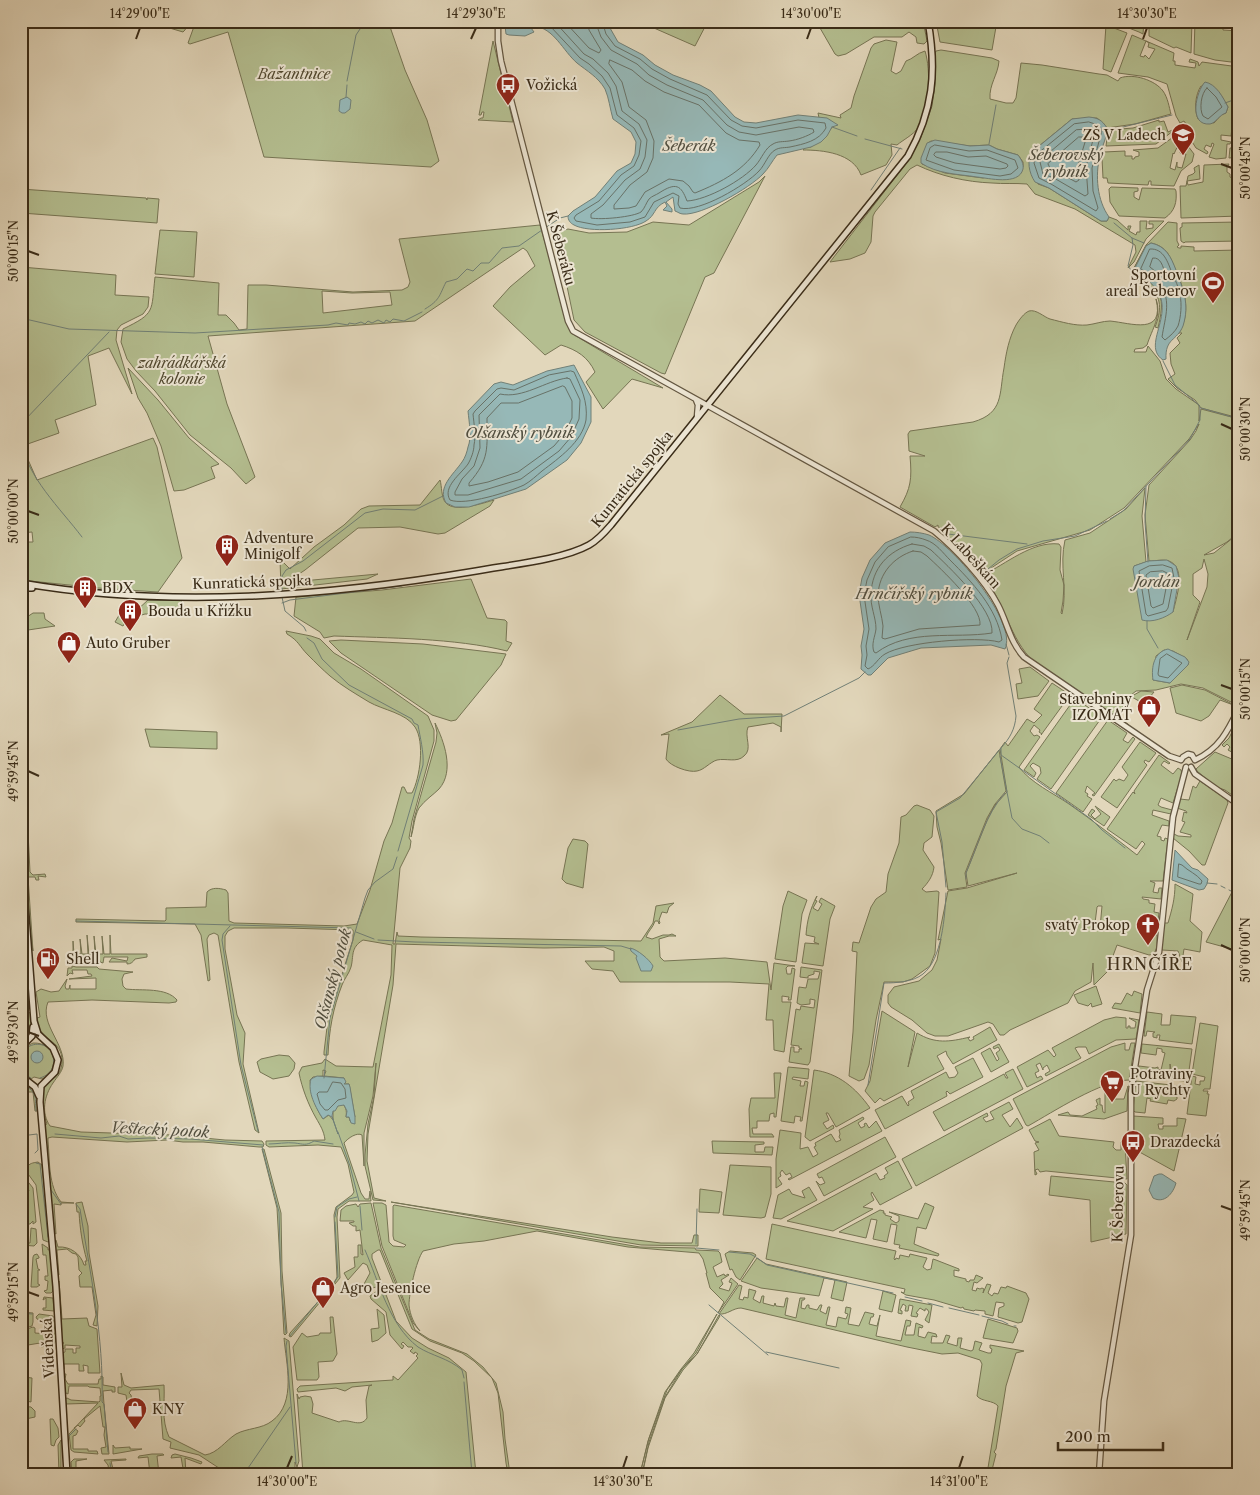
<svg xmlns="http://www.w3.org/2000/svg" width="1260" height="1495" font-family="'Libre Caslon Text',serif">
  <rect width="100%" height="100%" fill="#e2d7bb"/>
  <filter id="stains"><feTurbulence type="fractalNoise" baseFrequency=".004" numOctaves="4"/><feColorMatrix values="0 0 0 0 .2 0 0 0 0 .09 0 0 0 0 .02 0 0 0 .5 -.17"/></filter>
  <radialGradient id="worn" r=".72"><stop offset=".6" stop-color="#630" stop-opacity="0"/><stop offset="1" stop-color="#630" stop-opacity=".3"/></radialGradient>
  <path fill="#b4be90" stroke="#777554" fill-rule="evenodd" d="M146,21H189L185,30L183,32Z
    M196,21H224L227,23L228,21H388L405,70L427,120L439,161L431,167L264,157L228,32L190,44L188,43Z
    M638,21H708L695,46Z
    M816,21H923L927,41L924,44L917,43L916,37L909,32L902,37H874L846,54L838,56L835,54Z
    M936,21H997L992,50L940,42Z
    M1111,21H1144L1143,34L1139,32Z
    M1149,21H1192L1191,53L1176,47L1174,48L1149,36Z
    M1195,21H1239V27H1223V30L1239,31V63L1215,60L1194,54Z
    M1106,25L1127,33L1111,72L1103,69Z
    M1132,35L1174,53L1173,61H1175V65L1195,68L1196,63L1189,62L1190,59L1198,62L1199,66L1202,62L1239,67V128H1232L1231,136L1221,135V140L1231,142L1230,144H1227L1226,158L1216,159L1209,157L1214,144L1212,143L1211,147L1206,145L1204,149L1208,152L1207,154L1196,148L1182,126L1186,124L1184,121L1180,123L1176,116L1167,84L1148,77L1118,73ZM1146,41L1149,43L1148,47L1155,49L1149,59L1145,55L1144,57L1140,56ZM1201,86L1220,94L1228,107L1226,113L1221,115L1214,123L1198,119C1194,110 1195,95 1201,86Z
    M886,40L897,42L891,71L896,74L901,71L906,61C913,59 917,53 925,51C931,70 930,111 918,128C913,135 903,140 897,145L891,144L892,155L886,165L861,175C853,153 823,150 803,150L806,147H811L831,129L833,123L819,118L818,113L841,118L840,115L851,108L854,96L871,48L874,44Z
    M493,41L513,122L478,120L481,118H483L484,112H482L481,115H479Z
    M941,50L992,58L999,61C998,75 989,84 990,99L1006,103H1013L1016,98L1021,63L1042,65L1099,74L1107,75L1118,81L1120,78C1133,73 1155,80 1163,91C1168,98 1169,107 1171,114L1135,124L1107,128L1104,124L1097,118L1072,119L1033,151L1029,161L1038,184L1049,188L1101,221H1107L1109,217L1117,220L1128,230V226H1131L1129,231L1136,235L1137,232H1140V221H1147L1146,229L1153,228V224H1149V221H1164L1146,239L1134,262L1128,268L1136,252L1135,245L1075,209L1035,194L1027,184C1015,183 1003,184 992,183C966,182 940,176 917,165L910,169L875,212L873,216L871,242L865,253L850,259L830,262L908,161L921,137L932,106L935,84V53L936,51ZM931,141L970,146L989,145L997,149L1018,155L1023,162V167L983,178L945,173L922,164L928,143Z
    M1159,120V122L1164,121L1168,132L1177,128L1156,144L1106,146L1108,130L1133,128Z
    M1235,134H1239V157L1229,158L1230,148H1234Z
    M1176,135L1179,141L1183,140L1184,141L1179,143L1174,154L1173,153L1170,168L1175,170L1177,162V167L1182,168L1186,154L1180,153L1182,145L1188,146L1194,154L1192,162L1181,171L1174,186L1151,185V181H1149L1148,185L1108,183L1107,178H1103L1102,158L1104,152L1125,151V156H1132V159H1134L1135,157L1139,156V152L1133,150L1158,148Z
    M1229,164L1228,166L1227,167V172L1230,174V177L1232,178L1233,172H1236V164H1239V178H1235V183H1239V216L1181,218L1180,186H1186L1188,176L1193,174L1195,172L1194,168L1199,165L1200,179L1187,181L1188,185L1203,182L1204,165Z
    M765,176L714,273L705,277L665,374L661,373L585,332L574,320L556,233L568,229L589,233L627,232L653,222L689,225L759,182Z
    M1111,187L1138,188V191L1134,192V197L1139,200L1142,188L1175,189L1176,191C1177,202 1175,211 1165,218L1119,216L1110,202L1109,189Z
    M21,189L146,198L147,200V198L159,199L157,223L21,213Z
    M1168,222L1177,223V241L1179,245L1177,247L1179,248H1181V246L1194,247V251L1239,250V418L1201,408L1195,400L1177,388L1168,379L1175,374L1171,364L1170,353L1180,343L1177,338L1182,333H1179C1191,312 1185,291 1176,271C1170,257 1168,247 1151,243L1146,246L1133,270L1146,245Z
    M1239,222V241L1185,242L1184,243L1181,241L1180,228L1182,227V223Z
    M540,225L571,333L663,388L632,379L603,409L586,382L595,372C588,357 577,350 561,345L545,355L493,306L510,287L535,266L527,251L523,248L415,321L208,336L227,404L255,477L246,484L231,468L190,435L155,391L136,371L127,359L121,342L123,329C156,313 151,312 155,277L219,283L218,315H226L234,323L239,330L247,329L248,285H266L353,292L402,290L408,287L410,282L399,239ZM322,291L352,293L390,292L392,305L323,313Z
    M160,230L197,232L194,277L155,274Z
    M21,267L116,275L115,295L149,297L148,307L143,314L121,325L117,330L116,340L132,394L109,348L88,356L96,405L55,420L59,433L22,446L37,480L153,438L157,447L182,558L158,592L98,588L21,580V542H33L32,532L21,533Z
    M1136,273C1163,286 1165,299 1158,328L1155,327C1161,312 1163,296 1148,286C1143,283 1138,281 1134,277L1133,275L1137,276Z
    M1156,299C1162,316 1152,329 1147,345L1143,348L1135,349L1134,352H1146L1148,346L1160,361L1166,379L1176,389L1199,405V421L1201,409L1239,419V532L1227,542L1204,555L1214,553L1239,533V697H1236L1233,703L1203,688L1181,684L1156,690L1136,691L1131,695L1116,717L1034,662C1009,638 1005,603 983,575C1006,564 1032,541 1059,544L1061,547L1060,570L1064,585L1063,601L1061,613L1062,614C1068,589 1059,566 1065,540L1090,533L1126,509L1145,488L1142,516L1146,562L1134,566L1173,612C1176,599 1187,568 1169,561C1163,559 1156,561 1149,561L1145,515L1149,485L1190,440L1196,431L1199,424L1189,439L1124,508L1090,530L1017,551L982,574L940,533L943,530H950L938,527V525L935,527L900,507C911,488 912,479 910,456H925L909,451L908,434L910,431L973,422C1004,413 999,394 1004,368C1006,353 1009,338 1016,325C1019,320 1024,313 1029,311C1036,309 1044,317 1050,319C1062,322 1075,326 1087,325C1095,324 1103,321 1110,321C1131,323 1165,336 1156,299ZM1204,559L1208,574L1207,587L1187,640L1200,602L1193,595V574L1202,568ZM1164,650L1173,651L1187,659L1188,665L1170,683L1153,680L1156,656Z
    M128,368L158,400L189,438L219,464L211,467L215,478L184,490L174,491L161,446L147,413L138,398Z
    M440,480C442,486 441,498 446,503C455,513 483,503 494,500L490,506L445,533L438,534L400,527L358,528L305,570L296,576L297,578L302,581L378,574L367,579L281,589L280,559L290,569L314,547L344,525L361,509L369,506L420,505Z
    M471,579L487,618L505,620L507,622L506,641L512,643L507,651C455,638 388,638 334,636L324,638L320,632L294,616L296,597L382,590Z
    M148,600H183L179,604L178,615L145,614L135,617L136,611Z
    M124,607L132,612L123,626L115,622Z
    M33,613H44L45,619L55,626L28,630L27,617Z
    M286,631L311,636L320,639L334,653L361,669L428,716L434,730V741L412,821L409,838L411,841L410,848L400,868L393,944H395L397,932L398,936L421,937L641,941L653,923L656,906L674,903L669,907L667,913L662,912L659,920L660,923L659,924L658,921H655C653,928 648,931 646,937L652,939L663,935H669L672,934L676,936H669L659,939L660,957L664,961L725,958L767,962L771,990L774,963L795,966H788L786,968L787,974H791L792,968L795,969L791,1000H788L789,997L782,996V1002H791L784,1052L774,1050L773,1020H766L769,984L730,982H620L613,971L592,969L585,961H614V951L604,947L544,948L396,944L393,985L368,1134L367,1161L374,1198L386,1201L373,1200L365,1166V1155L368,1124L374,1096L376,1063L373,1096L364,1133V1166L362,1135C357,1132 348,1138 344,1143L361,1193L365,1199H369L370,1191L371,1201H349L338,1209L337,1217L340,1278L291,1337L289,1336L290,1333L334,1284L337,1277L334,1215L336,1207L352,1195L354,1192L348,1164L341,1147L318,1145L269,1147L266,1145V1141L325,1140C324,1131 320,1125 316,1118C308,1104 302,1088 299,1073L302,1067L322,1063L325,1059L336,1066L373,1067L391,975L392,945L363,940C350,948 354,956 351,967C349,974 344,979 342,985C333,1008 329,1031 328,1055H324V1052L328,1019L333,1002L353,940V930L287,928H234L228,931L225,936V949L237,1015L245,1033L243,1064L259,1133L255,1130L239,1062L218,935L214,933L209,935L207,939L210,980L208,981L201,935L195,924L76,922V919L165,921L166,920V908L206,907L207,892C212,887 219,888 226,890L228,893L229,921L234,923L344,926L357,924L370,890L384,841L392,823L402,787H404L407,793H412C420,778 425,742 415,727C406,713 383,710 369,702C356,694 342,686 330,676C323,670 315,662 308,655C299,646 299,641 287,634ZM323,1070L326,1071L324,1076L344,1078V1084H349L355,1117L350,1121L349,1117H346C347,1111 346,1106 341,1103L333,1111V1120L329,1115L323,1119C315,1107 311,1095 310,1080L313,1077L323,1076Z
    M341,640L423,644L506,654L501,665L456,720L451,721L432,715L341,653L329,641Z
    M1030,667L1049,681L1038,696L1018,699L1016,684L1022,683L1019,669Z
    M1052,683L1070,695L1041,735L1042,734L1039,732L1040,730L1034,725L1030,731L1034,736L1037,735L1040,737L1019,767C1031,783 1053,793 1069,804C1092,820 1114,837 1137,855L1145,844L1142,841L1136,849L1107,829L1133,792L1135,794L1134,791L1159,755L1170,763L1169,764L1164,761L1161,765L1173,774L1178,768L1181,770L1182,774L1173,803L1161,798L1158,805L1161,807L1172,810L1171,814L1153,810L1152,815L1169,821V826L1162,825L1157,836L1161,837V840L1164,841L1165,838L1168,839L1163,881H1150L1155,883L1153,892L1158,893L1159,888H1162L1161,899L1142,897L1143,899L1149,900V903L1155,904L1154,912L1159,913L1158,920V918H1153V934L1157,935V947L1154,954L1149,955L1117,945L1107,972L1094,985L1093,963L1091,982L1075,991L1068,1003L1010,1030L1004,1035H1000L993,1024L988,1022L948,1036H935L927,1033L912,1020L891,1007L888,1003V995L894,987L919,981L932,970L937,960L941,939L938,940L948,891L967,888L1017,873L968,886L966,873L988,818L995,805L1007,792L1000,749L1005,742L1008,746L1027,719L1034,723L1042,715L1034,709ZM1098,906H1102L1100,928L1095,923L1097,907Z
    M1182,685L1205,690L1236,706L1220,700L1209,716L1201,721L1176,713L1170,688Z
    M1141,691L1154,692L1144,704L1132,697L1119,718L1129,725L1118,719V716L1132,696Z
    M720,695L744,714H782L781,732V727L773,723L748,727C744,737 753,749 744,756C737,763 726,758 717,760C710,762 704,770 697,771C689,773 670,766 666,759L669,734L661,735L692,722Z
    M1075,698L1102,717L1051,789L1037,779L1041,773L1040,767L1033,763L1030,766L1036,773L1034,777L1024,770Z
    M1239,718V756L1228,750L1230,747L1227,744L1224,747L1222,745L1229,738Z
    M1108,720L1127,733L1123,740L1128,743L1133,737L1135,739L1094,796L1092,795L1095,793L1087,786L1085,792L1088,794L1087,796L1092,799L1083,812L1056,793Z
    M435,723C444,741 455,771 439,789C433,795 425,800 419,808C414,817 414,828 411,837L414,819L436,742L437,733Z
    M145,729L217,732V749L150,747Z
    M1140,742L1156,753L1149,762L1145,760L1144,762L1147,765L1117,808L1101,797L1114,779L1116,781L1119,779L1124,781L1128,775L1122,767Z
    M999,750L1006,791L995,804L987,818L965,873L967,887L948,890L941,843L937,827L936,811L964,794Z
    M1215,752L1239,762V800L1225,790L1216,787L1197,771L1196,769Z
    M1200,781L1227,800L1228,803L1205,865H1202L1189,851L1173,838L1174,834L1178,836L1191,837V835L1180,832L1185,822L1182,821L1184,812L1187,813L1186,811L1177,808L1180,799L1189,800L1193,786L1196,788Z
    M917,805L930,810L934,816L932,837L924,843L923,850L934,867C933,876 928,883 922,889L926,892L937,891L939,892L935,953L930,966L912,979L903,982H884L876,1020L869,1065L864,1079L859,1081L849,1076L853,1032L857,952L852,951L853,942L859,943L871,907L876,899L886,892L888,874L899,843L901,817L906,815L914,806Z
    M1095,806L1110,817L1104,826L1088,815L1092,809L1095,811L1091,815L1095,819L1101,814Z
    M26,816L25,837H27L28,832L30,872L33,875L45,874L46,877L38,876L39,880H36L35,877H28L33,951L28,914L23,843V817Z
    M573,839L585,841L588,844L583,888L566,883L562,879L568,848Z
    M1175,884L1193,894L1190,921L1202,932L1200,952L1184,949L1182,962L1178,951L1162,950L1164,923H1168C1172,909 1175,899 1175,884Z
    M788,891L807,900L802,914L796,962L775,959L783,906Z
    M1232,892L1239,896V951L1206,942Z
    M817,896L815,900L817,901L813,908L818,911L822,904L819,902L821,898L835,906L830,919L823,966L802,963L805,943L819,944L814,942L815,937L806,935C807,921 810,909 817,896Z
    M87,935L89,955L95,954L94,936L96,954H103L102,936L104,954H110V935L111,954H147V957L135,959C133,962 131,964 127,964V962H109L112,958L127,961L128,957H104L103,963L100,962L99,956H96V960L78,959L71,957V954H73V941L74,954H81L80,939L82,954H88Z
    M72,966L76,967H97L99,969L133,972L124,974L122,979L123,986L126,989C142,991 166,987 177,1000L176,1002L169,1003L92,1000L48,1002C39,1024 66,1044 63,1066C62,1072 57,1077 53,1083C44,1096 41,1113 50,1126L81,1132L172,1135L225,1140L262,1141L264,1144L263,1147H259L203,1142H183L167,1140L127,1142L52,1137L48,1138V1141C50,1162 48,1185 61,1202L74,1203H61V1205L54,1204L56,1234L54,1233L45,1134V1125L47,1124C44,1118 40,1092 45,1086C52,1077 61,1078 62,1062C63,1038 38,1043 37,1018L40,1017L36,992L41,989L51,992L59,991L67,979L65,986L66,989H69L70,985V989H96V978L69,979L92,976L91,974H88L87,970H72L73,974L70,973L67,976L68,968H72Z
    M801,967L822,970L810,1062L808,1065L789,1062L791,1047H794V1052H799V1049H802L799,1048V1046L791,1045L796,1009L800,1010L801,1006L814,1008L815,1000L810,999V1004L801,1005L797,1003L799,987L806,988L808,979H818L820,972L814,971V974L808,976V978L800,977Z
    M1096,986L1102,1004L1092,1007L1091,1003L1088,1006L1078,1003L1074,995Z
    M1134,991L1142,994L1140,1013L1112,1008L1115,1003L1121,1004L1127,993L1132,996Z
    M882,1011L915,1032L908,1067L917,1033C935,1044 949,1042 970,1037L968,1038L970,1041L974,1039L973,1037L990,1027L997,1040L953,1064L947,1055L946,1051L937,1056L944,1069L884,1101L880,1098L875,1103L865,1091L870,1081Z
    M30,1012L31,1033L26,1040H21V1022Z
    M1147,1012L1162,1014L1161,1025H1170L1171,1015L1196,1017L1192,1044L1159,1040L1160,1035H1157V1038L1153,1037V1033L1155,1032L1147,1031L1146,1036H1144Z
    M1116,1017L1126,1018V1028H1128V1026H1130V1028H1135L1136,1022L1129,1018L1139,1020L1136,1039L1116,1040L1089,1054L1086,1047H1078L1075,1048L1081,1058L1046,1076L1045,1074L1050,1071L1047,1065L1043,1068V1070L1040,1063L1036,1065L1039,1071L1035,1073L1037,1078L1041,1076L1043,1079L1027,1087L1017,1067L1048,1050L1054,1057L1056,1055L1052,1048L1104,1020Z
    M1200,1023L1218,1026L1210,1089H1204L1203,1091H1208L1207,1094H1209L1206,1116L1187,1114L1192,1076L1196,1077L1195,1084L1200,1085V1081H1204L1205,1077L1192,1074Z
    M33,1043C56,1042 63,1070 42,1079L34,1077L31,1079L21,1071V1052L27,1046Z
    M1125,1043V1050H1129L1131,1043H1135L1129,1080C1102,1080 1053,1112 1028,1126L1026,1125L1013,1099L1111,1047Z
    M999,1044L1009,1062L991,1072L981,1053L990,1048L997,1061L999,1059L996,1053L1000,1050L998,1047L994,1049L993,1047Z
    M1142,1044L1192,1049L1188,1078L1186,1079L1185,1081L1172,1080L1174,1071H1179L1171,1070L1170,1064V1079L1152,1078V1074H1151L1150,1077L1137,1076L1139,1066L1155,1068L1158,1067V1069L1161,1070L1165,1053L1162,1052V1049L1157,1048L1156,1055L1141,1053Z
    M279,1055L289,1056L295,1063L294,1069L289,1076L273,1079L260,1072L257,1062L261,1059Z
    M973,1058L983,1077L950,1094L947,1091L946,1092L947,1096L885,1129L875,1110L902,1096L908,1106L909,1105L908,1102L914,1098L911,1091L946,1072L949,1078L955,1077L958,1073L955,1067Z
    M788,1067L809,1069L808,1079L793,1077L792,1079L801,1081L800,1086H804L805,1081L808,1082L802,1121H800L801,1117L795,1116L794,1123L781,1121Z
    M1013,1069L1023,1089L944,1131L933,1112L1004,1074L1006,1078H1008L1005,1073Z
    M814,1070C838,1073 856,1088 870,1108L836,1127L828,1113H826L829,1120L823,1123L827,1129L833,1125L834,1128L810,1141L805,1137Z
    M774,1073H781L776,1117H774V1113L770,1114L769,1121H757V1128H752L753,1134H772L774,1137H750L749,1109L751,1098H775Z
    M22,1081C34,1087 40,1098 37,1111H35L33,1092H21V1089H23Z
    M1136,1081L1171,1085L1170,1087L1179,1092L1180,1088L1176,1087V1086L1187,1087L1186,1095L1174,1093V1096L1177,1097V1099L1174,1101L1168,1100L1167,1104L1150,1101L1151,1099L1147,1098L1145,1113L1135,1112L1133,1110Z
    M1128,1086L1127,1111L1104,1119L1058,1115L1068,1112L1070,1115L1082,1116L1097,1109L1096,1106L1098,1105L1096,1100L1100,1098V1105H1102L1103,1112L1105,1113V1092L1114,1089L1115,1099H1124Z
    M1009,1102L1013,1109L1002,1115L1010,1127L1017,1118L1023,1128L916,1186L902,1159L987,1113L988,1116L983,1118L986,1122L994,1119L990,1112Z
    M1133,1116L1163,1118V1124H1158L1159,1129H1163V1126H1177V1118L1186,1119L1174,1171L1134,1149Z
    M863,1117L864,1119L858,1123L861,1128L865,1126L864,1124L866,1123L869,1128L876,1121L882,1131L789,1180L788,1179L792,1177L790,1173L786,1175L782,1170L780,1173L781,1176L778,1178L782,1184L776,1188V1159L780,1130L801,1133L800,1149L808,1147L813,1157L818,1154L814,1147L816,1146L815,1143L831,1134L836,1142L841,1140L839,1137L840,1134L839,1130Z
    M1050,1119L1059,1136L1114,1142L1113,1147L1116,1150H1121V1142L1125,1143L1127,1179L1046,1171L1040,1172L1038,1169L1035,1170L1037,1174L1035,1175L1034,1152L1039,1150L1035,1143L1039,1142L1035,1141L1029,1130Z
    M885,1137L896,1157L824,1196L816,1181L820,1185L825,1183L822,1177L819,1178L817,1174Z
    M712,1141L764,1142V1144L755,1145V1152H764L765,1147H773L772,1155L713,1153Z
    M262,1149H264L281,1213L282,1271L287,1333L285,1335L284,1334L277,1208Z
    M898,1161L912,1188L880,1205L872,1192L871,1194L874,1200L863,1207L873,1209L833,1231L787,1221L876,1173L880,1180L885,1178L884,1176L888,1173L885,1168Z
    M38,1162L42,1165L50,1240L48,1242L43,1240L36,1185L26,1171V1168C30,1163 32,1163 38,1162Z
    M730,1165L771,1167V1194L765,1217L761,1218L723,1215Z
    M21,1173L33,1188L36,1222L33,1224V1221L30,1224H27V1221L22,1220V1218L28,1217L26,1191H29L28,1188L21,1189Z
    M1051,1176L1125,1183L1127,1185L1126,1234L1091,1242L1090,1200L1049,1195Z
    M809,1187L817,1200L781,1219L773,1218L778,1195L789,1189L792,1194L805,1198L802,1191Z
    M700,1189L722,1192L719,1213L699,1212Z
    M82,1202L88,1226L89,1253L98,1306L97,1326L93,1325L96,1315L92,1287H80L79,1276L82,1273L79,1270L78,1257L76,1254L72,1253L67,1249L57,1250L59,1275L57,1274L55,1241L56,1240L58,1247C70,1246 81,1254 84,1265H86L85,1261H87C82,1243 80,1229 79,1212H77L76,1203Z
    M391,1202L612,1237L661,1243H692L694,1235H698V1246L641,1245Z
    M371,1203L381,1248L415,1330L429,1339L467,1354L483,1367L496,1383L503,1412L505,1439L510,1474H508L506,1463L498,1393L492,1378L474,1361L462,1353L430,1341L412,1329L380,1250H378L372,1254V1258L396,1321L412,1338L428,1348L449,1358L466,1372L476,1474H303L297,1394L299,1399L300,1397L305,1396L311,1397L313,1404L312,1413L339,1422C348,1417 360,1429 367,1418L366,1400L369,1386L372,1385L352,1387L345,1391L336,1388L298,1392L297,1389L300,1386L393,1380V1376L398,1380L418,1358L416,1356L418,1354L415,1352L414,1354L410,1351L413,1348L412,1347H408L403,1342L401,1344L404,1346L402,1349L390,1335L386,1312L371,1299L370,1296L377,1291L376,1287L369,1289L364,1284L370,1273L367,1265L363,1263L348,1280L344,1273L355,1267L354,1257H358V1245H361V1254L363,1255L360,1230L356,1231V1226H353L349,1223L354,1222V1221H340L341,1210L346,1206L356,1204L358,1207L360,1204Z
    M373,1203H382L386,1205L389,1242L393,1246L404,1247L406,1245L394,1240L393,1236V1206L394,1205L640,1247L695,1248L696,1250L718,1251L720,1253L722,1262L713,1267L717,1277L724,1274L725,1276L728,1274L729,1275L721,1280L723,1284L719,1288L729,1291L732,1283L729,1282L731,1278L738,1284L718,1313L724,1302L710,1288L706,1273H707L703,1259L699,1253L628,1247L537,1231L484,1241L454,1244L423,1251C416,1261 409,1293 409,1305C410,1315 414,1324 420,1331L413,1323L382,1246Z
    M925,1203L934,1207L926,1229L917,1227L914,1244L939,1254L938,1256L899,1248L900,1245L894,1244L897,1225L891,1224L887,1242L873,1239L877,1220L871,1219L866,1238L839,1232L880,1210L884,1211L883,1213H885V1215L892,1217L890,1219L896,1223L899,1221V1216L889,1212L918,1219Z
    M772,1224L896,1251L894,1259L895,1260L896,1258L899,1259L900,1255L909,1257L910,1254L927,1258L923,1267L927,1270L931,1269L933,1259L936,1260L959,1269V1271L954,1270V1276L966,1279V1281L969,1282L970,1280H974L976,1275L983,1278L977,1283L974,1282L972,1290L976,1291L977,1288L980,1289L982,1288L984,1289L983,1293L987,1284L991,1285L988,1293L992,1296L994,1293L998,1294L1001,1287L1006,1288L1007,1286L1026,1293L1029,1299L1022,1322L1018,1323L998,1317L999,1308L1004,1306V1303L996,1302L993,1316L985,1314V1311L975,1310L974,1311L964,1309L963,1307L961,1308L934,1300L906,1295L901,1292L904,1293L905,1289L766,1259Z
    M31,1228L36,1229L37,1243L34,1246L21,1245V1243H30Z
    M42,1244L48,1248V1250L51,1249L53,1291L51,1293H46L44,1291L47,1290L48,1281L45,1280V1276H48L46,1255H43Z
    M730,1251L753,1253L756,1255L740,1280L736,1277L732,1269L730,1270L725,1254Z
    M37,1254L39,1257V1258L36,1259L38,1269L40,1270H38V1284L40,1285L37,1287H31L33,1257L34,1255Z
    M757,1258L766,1264L847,1282L843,1301L831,1298L835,1280L824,1278L819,1296L761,1288L741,1281Z
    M59,1281L62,1319L87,1318L89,1326L97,1329L100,1373H88V1366L83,1365L84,1371H79V1364H64V1369L62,1353L65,1352V1349H73V1353H76V1348H80V1346L65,1345V1348L62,1349V1344L64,1343L61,1341L58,1283Z
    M739,1285L742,1286L739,1299L743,1300L744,1297L748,1298L749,1289L756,1291L753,1299L760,1303L762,1296H764L763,1303L774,1306L775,1303L776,1306L784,1307L786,1298H788L785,1315L796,1318L800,1298H805L804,1300H802L801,1308L805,1309L807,1305H809V1308L817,1310L820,1305H822L820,1311L826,1314L828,1307H830L826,1325L836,1327L838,1317L846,1319L848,1314L845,1313L846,1307L851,1308L848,1324L859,1326L865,1312L874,1314L873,1317H871L869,1324L877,1326L880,1315L876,1336L901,1341L906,1320L911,1321L910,1326H907L905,1335H914L916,1323L923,1326L922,1328L919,1327L918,1336L925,1338L928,1332L936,1334L937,1337L932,1336L931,1343H943L946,1335L950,1336L947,1343L957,1346L958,1338H962L960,1348L971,1351L973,1350L975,1341L982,1343L979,1350L988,1353H991L992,1349L990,1348V1345L1024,1351L1016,1353L1006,1386L996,1449L994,1452L996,1454L991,1474H987L998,1406C993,1400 982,1402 977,1396L982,1364L980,1360L958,1353L942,1354L907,1347L741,1308C733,1308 727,1315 719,1314Z
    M883,1291L896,1295L892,1312L879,1309Z
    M44,1297L53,1298L54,1311L43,1310V1308H46V1298L43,1300Z
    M900,1299L932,1305L929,1323L925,1320L929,1312L927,1309H925V1311L920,1308L916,1313L918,1314L917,1317L911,1316L913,1306L909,1305L908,1311H905L906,1306L903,1304L900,1310L902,1311V1314L898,1313Z
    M377,1309L384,1315L386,1333L378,1340L372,1342L371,1329L379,1328Z
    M21,1312L33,1313V1322L32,1326L21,1329Z
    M39,1314L53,1316L56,1340L54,1344L41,1347L40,1343L28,1345L26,1342L21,1343V1331L33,1327L35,1328V1333L48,1334V1323L37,1319L36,1317Z
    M717,1314L696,1353L682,1369L667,1390L648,1441L640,1474L649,1438L665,1392L681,1369L694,1353Z
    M719,1315L720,1316L697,1354L683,1370L665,1398L648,1448L643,1471L646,1474H642L649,1442L665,1397L682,1369L697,1354Z
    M330,1317H333L337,1354L333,1361L318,1362L319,1377L317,1380H297L293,1347L302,1333L307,1337L319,1335L320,1333H331Z
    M988,1319L1017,1328L1018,1331L1013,1343L983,1338Z
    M284,1338L289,1341L299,1461L297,1467L295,1462V1468L293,1469L268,1474H229L225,1472L199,1455L170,1448L171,1442L163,1439L159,1389L131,1390L129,1393L131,1395L132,1402H127L126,1395L118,1393V1387H122L121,1373L124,1385L131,1388L164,1385C165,1404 161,1419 169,1437L205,1455C218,1453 225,1441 236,1434C247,1428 262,1429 272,1421C297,1403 286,1363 284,1338Z
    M64,1374H66L65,1379L68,1384H98L99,1379H101V1376L103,1377V1385L115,1387V1392H112V1390L103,1391L104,1404L102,1402L104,1404L109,1454H102L101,1448L106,1447L104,1435L105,1427H103L100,1406L84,1419L85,1421L80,1427L78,1425L74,1428L78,1431L76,1435L73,1436V1449H88V1451H97L98,1454L74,1452L71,1450L69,1434L98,1403L66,1404L65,1399L67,1398L71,1400L99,1402L100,1401V1396H101L100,1388L89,1387L88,1386H69L68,1394L64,1392Z
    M24,1377L32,1378L31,1402L22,1400Z
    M21,1406L31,1407L35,1411V1417L21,1420Z
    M50,1419H53L58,1428L59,1437L56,1440L54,1446L51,1445Z
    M61,1440V1474H59L58,1445Z
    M113,1445L115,1448L130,1447V1449H142L113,1454Z
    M152,1454H163L164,1455L157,1456L159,1474H150L148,1457L138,1458L139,1456Z
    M175,1454L191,1458L202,1462L201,1464L185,1458L186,1474H184L181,1457L171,1458L172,1455Z
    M74,1459H87L76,1461V1468L109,1471L108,1465L104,1460L126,1459V1460L111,1461L114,1473L132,1472V1474H72L71,1462Z"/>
  <path fill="#96b8b7" stroke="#718077" d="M506,21H606L618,42L643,55L655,65L673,75L700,85L711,91L735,117L744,122L756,123L798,115L827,118L838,125L832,127L827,136L821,142L811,147L777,155C772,161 769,168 763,174C750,188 701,216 683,214C680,214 678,212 675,211L673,197L666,202L672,209V212L663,210L667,206L665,202C653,208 656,215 646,221C633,230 588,233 574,225C570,223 568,220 568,216L573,211L595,197L617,171L631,163L635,154L636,142L631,132L613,119C610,109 609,98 605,89C598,77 587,71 577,63C563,51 554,28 534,26L531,28L534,32L525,36L509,35L506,34L505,26L503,24Z
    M1205,82C1216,84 1223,97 1228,107L1226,113C1219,115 1216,123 1210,124C1188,126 1196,91 1205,82Z
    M347,97L351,100L350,109L345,113H342L339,111L340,100Z
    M1089,117C1098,118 1102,120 1107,128C1107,138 1102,146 1100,155C1095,176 1097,200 1109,217L1107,221H1101L1049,188L1035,182C1029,173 1026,160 1033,151L1072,119Z
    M935,140L970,146L989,145L997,149L1018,155C1021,159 1024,164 1023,169C1019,186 988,178 977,177C958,174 937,174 921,163V158L927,143Z
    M1151,243C1166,246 1171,257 1176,270C1183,289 1190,304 1183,326C1177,341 1165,338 1166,359L1163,360C1136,342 1194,300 1133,272L1146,246Z
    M574,365L591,397V422L581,443L567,460L526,489L469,507H455L446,503C437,487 453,475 462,462C465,458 467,452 468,447C472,437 469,422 468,411L494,384L501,382L513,385L547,371Z
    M910,532C916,532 923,533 929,535C953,545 1018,623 1005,649L991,645L921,648L888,658L871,675H868L861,669L862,655L861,646L864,629L859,594L862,578L870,560L885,543Z
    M1167,560L1176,566L1179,578L1173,612C1165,618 1152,623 1142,620L1133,569L1134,566L1148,561Z
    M1168,649L1185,657L1189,662L1188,665L1170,683L1153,680C1151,667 1154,652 1168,649Z
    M1175,850L1192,868L1198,870L1208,879L1207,884L1204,889L1199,890L1172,880Z
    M630,948C637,949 650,960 653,966L651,971H641L636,958L637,956L631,951Z
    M31 1057a6 6 0 1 1 12 0a6 6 0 1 1-12 0Z
    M317,1076L344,1078L346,1082L344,1084H349L350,1087L355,1117V1124L351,1123L349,1117H346L347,1111L344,1105L338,1106L335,1111H333L332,1116L338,1134L332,1117L328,1115L323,1119C316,1108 307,1092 311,1079Z
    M1159,1174H1162L1176,1183C1173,1194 1164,1204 1153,1198L1149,1190L1154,1176Z"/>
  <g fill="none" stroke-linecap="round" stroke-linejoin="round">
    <path stroke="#687268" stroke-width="1" d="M536,21L550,26L580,58L589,64L602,76L610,88L617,115L634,128L641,141L639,155L634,166L621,175L599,201L576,215L574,218L576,221L597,225L630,222L645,217L654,202L673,193L679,196L678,204L680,208C699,213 746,185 759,171C765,165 768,154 775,150C780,147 785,148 790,147C804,144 819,141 826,128L825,123L798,120L756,128L742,126L731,120L707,95L670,79L652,69L640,59L615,46L606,34L602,21
      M554,21L584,54L593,59L608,73L616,86L622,111L639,124L647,140L645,157L640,169L625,180L603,205L591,214V218C601,220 633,217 641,212C645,208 646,203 649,199C652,196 656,195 659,193C676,182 681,185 687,201C707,200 743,180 756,165C762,158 765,148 773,144C778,141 783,142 789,141C797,140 808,136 814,132L813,129L799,127L756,135L739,132L727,125L703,100L667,85L649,75L637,64L611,50L601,37L595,21
      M564,21L589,48L599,53L601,50L589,30L588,21
      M610,60L632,70L645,81L664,92L699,105L726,133L739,140L759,142L760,145C745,170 722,182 695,193L693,192L689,186L683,181L669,179L645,192L636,206L629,208L614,209V205L630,185L647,172L653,158L654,141L646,120L629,107L622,82L609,64Z
      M1207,88L1216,97L1222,107L1208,119L1203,116C1199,109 1201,93 1207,88Z
      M1089,122L1098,125L1102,130L1092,168L1093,191L1098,208L1096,211L1051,184L1039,178L1034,163L1037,154L1074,124Z
      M1089,129H1093L1095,132L1086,167L1088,194L1085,196L1054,178L1043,174L1040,162L1044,157L1076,130Z
      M1079,137H1084L1086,139L1078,165L1079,180L1076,182L1050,168L1048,164Z
      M935,145L969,151L987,150L1015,160L1018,168L1011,174L1000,176L954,170L926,160L930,148Z
      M936,152H947L968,157L986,156L1007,164L1008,166L1006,168L1000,169L955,163L936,157L934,155Z
      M1150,249C1164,248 1168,263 1172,273C1175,280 1179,287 1180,295C1182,304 1181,317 1178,326C1175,332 1170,336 1165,340L1162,337C1165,317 1173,298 1157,280C1152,275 1146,273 1141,269Z
      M1153,258C1161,257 1163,267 1165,273L1164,276H1161L1150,267Z
      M571,371L574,372C581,388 588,401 586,420C582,442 559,458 542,471C536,476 531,481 524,485C509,492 465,506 450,500C442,487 461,474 468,464C471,459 474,451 474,445C476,436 474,424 473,414L475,411L497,389L501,388L514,390L549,375Z
      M567,378L570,379L580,400L579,419L571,437L559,451L521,479L468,495H455V492L462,479L474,466L480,448L479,415L500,394C523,399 545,381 567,378Z
      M563,386L565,387L572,401V418L565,433L554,446L518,472L488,482L469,486V483C490,459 487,448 487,418L501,403H518Z
      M911,537C916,537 921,538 926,540C936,543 943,553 950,560C972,582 997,608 1002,640L999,642C977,636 905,642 885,654C878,658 875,666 868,669L865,666L867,655L866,646L869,629L864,595L867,580L875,562L888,547Z
      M912,544L924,546L931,550C948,566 994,609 992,633C954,639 909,628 876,653L874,652C871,644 875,637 876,629C876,617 870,606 871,594C872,568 888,551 912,544Z
      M913,551L921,552L927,556C941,569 982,607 980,625L919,629L885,639L882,638C882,634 883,630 883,626C882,616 878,605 878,595C879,573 894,557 913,551Z
      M1163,565L1172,568L1174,578L1168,608L1166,611L1148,616L1146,614L1139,571L1149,566Z
      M1163,571L1167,573L1168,578L1163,604L1153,608L1151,606L1146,575L1150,572Z
      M1167,654L1182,663L1168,678L1159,676L1158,674L1160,659Z
      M1179,864L1182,865C1188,871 1197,874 1202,881L1201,884H1199L1178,877Z
      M333,1082L341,1083L345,1089L346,1098L338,1100L328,1110H325L320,1104L317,1094L319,1092H327Z"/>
    <path stroke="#718077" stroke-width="1" d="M347,81L356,35L360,29L369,21
      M346,97L347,85
      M1225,103L1239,98
      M832,127L857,136
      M1106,129L1119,128L1172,115
      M865,139L902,149
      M989,144L996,105
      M871,190L900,148
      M1114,223L1132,238L1144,243
      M545,228L560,218L568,216
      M1131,270L1128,266L1133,245L1132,238
      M425,309C440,300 439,296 446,282L457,279L467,269L473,271L481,263H489L502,248L519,246L542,230
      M21,318L69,329L195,333L328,325L336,323L348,325L349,323L355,324L361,322L365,324L368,321L372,323L378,320L384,323L386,320L390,322L393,319L404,321L422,312
      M1201,408L1239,419
      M21,429L22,423L109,332
      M21,441C27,477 60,508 82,537
      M1146,486L1145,522L1148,562
      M1110,519L1123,511L1190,439L1200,420V408L1199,405L1175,385L1163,361
      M940,533L1027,544
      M982,574L999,560L1017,549L1043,541L1075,536L1107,521
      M282,593V576L286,570L303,561L365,513L383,509L415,510L443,496
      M282,597L285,611L304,627L306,631
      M282,603L290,600L402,586
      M1147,621V629L1158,648
      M307,638L314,643L322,659L349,685L412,719L414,723L418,725C420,737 424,752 423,765L398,851
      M1006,644L1009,655
      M1009,657L1007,663L1016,716C1015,729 1010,738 1001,748V755L1091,819L1102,830L1125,848
      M678,730L739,719L784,716L859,678L865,672
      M1000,756L1012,818L1022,829L1040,836L1049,843
      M966,879V873C978,846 985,815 1005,793
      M1207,883L1217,884
      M1221,886L1225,888
      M946,887L942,842L936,812L960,798L965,792L1001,748
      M1229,890L1239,895
      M21,903L22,915
      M76,921L351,928
      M22,922L23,928
      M230,926L223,934L222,940L241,1065L258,1131
      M356,932L374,939
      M378,940L415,942L621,946L631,949
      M25,960V968
      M27,977L28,995
      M21,1054C28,1044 38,1041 49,1048
      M21,1069L24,1074L31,1078
      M40,1078C53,1074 57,1063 51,1051
      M324,1078L330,1018L365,898L368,890L375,882L393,869L397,857
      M21,1083C37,1092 35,1095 36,1111
      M868,1085L884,983C896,983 913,982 923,974C942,959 945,916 946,893
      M338,1132L350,1166L359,1201
      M55,1134L101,1138L119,1136L128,1139L148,1138L190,1139L263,1145
      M21,1136L37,1134L38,1150L35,1153
      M269,1144C277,1144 286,1142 295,1143C303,1144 306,1146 314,1141L333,1144
      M262,1147L279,1212L281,1284L286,1333
      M36,1163L40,1164L48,1237
      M51,1190L61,1204
      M76,1204L80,1209C90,1273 104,1337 102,1402L104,1404L108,1452
      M360,1206L362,1230
      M335,1217L337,1207L349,1199L357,1197
      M696,1244L697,1209
      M696,1248L719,1250
      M365,1250C379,1282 389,1325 418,1347C432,1356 448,1358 462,1370L464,1378
      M729,1252L750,1254L756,1257
      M757,1258L767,1265L893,1293
      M905,1297L922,1301
      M928,1303L943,1307
      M709,1305L768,1355
      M949,1308L979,1315
      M21,1313L32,1314
      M982,1316L1002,1321L1008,1324
      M1014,1326H1016
      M290,1336L338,1277L335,1222
      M287,1341L286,1346L296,1463
      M766,1352L839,1368
      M464,1382L472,1474
      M69,1436L76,1429
      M110,1463L112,1474
      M246,1471L290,1407"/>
    <g stroke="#645741" stroke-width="7">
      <path id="tertiary" d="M498,21V41L501,61L568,321L573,331L934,531C955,548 985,580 998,605C1007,622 1010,642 1024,657L1169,756L1181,760
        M696,400L698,405L697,417
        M1181,760L1183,757L1188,754L1192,755L1195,760
        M1195,760C1219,749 1228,731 1239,708
        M1191,767L1195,774L1239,805
        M1099,1474L1104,1401L1131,1235V1093L1147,990L1159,952L1173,817L1186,767"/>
    </g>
    <g stroke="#3a2c18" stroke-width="8">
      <path id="secondary" d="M21,583C170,609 328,596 476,571C508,565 562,560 589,545C598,540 605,532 611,525L908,156C933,111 937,72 928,21
        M21,588H32
        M21,852L34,1021L38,1034L53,1048L58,1060L55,1072L41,1086L40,1102L56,1287L67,1474
        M21,1047L32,1036L33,1027
        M21,1076L35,1087L39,1096"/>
    </g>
    <use href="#tertiary" stroke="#ece5d3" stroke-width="4.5"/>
    <use href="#secondary" stroke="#ece5d3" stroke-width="5"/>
  </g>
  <path fill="none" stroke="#3a2c18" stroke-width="2" d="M136,39L140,28M471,39L476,28M807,39L811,28M1143,39L1147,28M1221,164L1232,168M28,251L39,255M1221,424L1232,429M28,511L39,515M1221,685L1232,689M28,771L39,776M1221,945L1232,950M28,1032L39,1036M1221,1206L1232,1210M28,1292L39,1296M287,1468L292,1456M623,1468L627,1456M959,1468L963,1456"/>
  <defs>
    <g id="bus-pin" transform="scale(1.25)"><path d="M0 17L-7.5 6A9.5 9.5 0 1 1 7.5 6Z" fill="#8f2418" stroke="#ece5d3"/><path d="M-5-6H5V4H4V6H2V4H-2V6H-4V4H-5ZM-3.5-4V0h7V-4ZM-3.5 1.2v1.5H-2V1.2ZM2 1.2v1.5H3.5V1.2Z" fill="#fff"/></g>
    <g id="school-pin" transform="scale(1.25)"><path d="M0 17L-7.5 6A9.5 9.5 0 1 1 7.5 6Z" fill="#8f2418" stroke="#ece5d3"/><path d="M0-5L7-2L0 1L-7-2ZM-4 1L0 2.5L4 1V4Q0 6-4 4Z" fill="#fff"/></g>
    <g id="stadium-pin" transform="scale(1.25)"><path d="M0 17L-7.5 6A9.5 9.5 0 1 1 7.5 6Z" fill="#8f2418" stroke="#ece5d3"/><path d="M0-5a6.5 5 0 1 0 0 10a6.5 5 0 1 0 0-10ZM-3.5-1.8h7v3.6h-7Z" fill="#fff"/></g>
    <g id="building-pin" transform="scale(1.25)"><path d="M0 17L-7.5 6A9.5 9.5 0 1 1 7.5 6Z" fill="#8f2418" stroke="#ece5d3"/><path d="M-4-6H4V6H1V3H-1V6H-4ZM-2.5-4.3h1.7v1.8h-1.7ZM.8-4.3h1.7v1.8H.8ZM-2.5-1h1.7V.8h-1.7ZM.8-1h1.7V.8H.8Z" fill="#fff"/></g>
    <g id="shop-pin" transform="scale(1.25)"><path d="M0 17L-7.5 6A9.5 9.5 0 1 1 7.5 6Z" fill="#8f2418" stroke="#ece5d3"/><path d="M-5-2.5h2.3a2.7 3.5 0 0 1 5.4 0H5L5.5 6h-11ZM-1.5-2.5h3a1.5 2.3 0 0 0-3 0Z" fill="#fff"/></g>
    <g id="church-pin" transform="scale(1.25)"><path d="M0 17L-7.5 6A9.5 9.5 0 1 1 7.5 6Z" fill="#8f2418" stroke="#ece5d3"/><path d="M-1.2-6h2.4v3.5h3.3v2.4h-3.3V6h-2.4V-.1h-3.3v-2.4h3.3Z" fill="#fff"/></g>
    <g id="fuel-pin" transform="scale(1.25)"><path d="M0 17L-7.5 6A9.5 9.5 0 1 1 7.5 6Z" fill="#8f2418" stroke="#ece5d3"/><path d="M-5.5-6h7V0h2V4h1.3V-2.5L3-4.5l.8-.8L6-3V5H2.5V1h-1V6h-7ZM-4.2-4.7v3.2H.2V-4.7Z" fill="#fff"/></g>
    <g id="supermarket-pin" transform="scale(1.25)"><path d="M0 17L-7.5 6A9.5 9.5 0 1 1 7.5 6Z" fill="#8f2418" stroke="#ece5d3"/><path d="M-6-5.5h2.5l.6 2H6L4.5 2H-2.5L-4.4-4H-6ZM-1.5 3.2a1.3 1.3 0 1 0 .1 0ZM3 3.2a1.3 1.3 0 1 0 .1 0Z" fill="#fff"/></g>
  </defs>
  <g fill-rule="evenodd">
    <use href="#bus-pin" x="508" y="85"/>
    <use href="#school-pin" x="1183" y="135"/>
    <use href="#stadium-pin" x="1213" y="283"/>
    <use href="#building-pin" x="227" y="546"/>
    <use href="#building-pin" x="85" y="588"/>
    <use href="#building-pin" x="130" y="611"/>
    <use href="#shop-pin" x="69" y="643"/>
    <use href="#shop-pin" x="1149" y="707"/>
    <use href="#church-pin" x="1148" y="925"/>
    <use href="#fuel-pin" x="48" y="959"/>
    <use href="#supermarket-pin" x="1112" y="1082"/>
    <use href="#bus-pin" x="1133" y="1142"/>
    <use href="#shop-pin" x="323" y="1288"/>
    <use href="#shop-pin" x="135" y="1409"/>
  </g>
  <g text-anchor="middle" stroke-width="4" stroke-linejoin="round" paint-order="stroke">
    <g font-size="14" font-style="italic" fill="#524930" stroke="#ece5d3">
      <text x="294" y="79">Bažantnice</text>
      <text x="182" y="368">zahrádkářská<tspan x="182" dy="16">kolonie</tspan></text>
    </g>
    <g font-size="14" fill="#3a2c18" stroke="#ece5d3" text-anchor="start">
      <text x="526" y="90">Vožická</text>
      <text x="1166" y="140" text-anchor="end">ZŠ V Ladech</text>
      <text x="1196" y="280" text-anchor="end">Sportovní<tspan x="1196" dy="16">areál Šeberov</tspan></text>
      <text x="244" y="543">Adventure<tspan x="244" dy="16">Minigolf</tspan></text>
      <text x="102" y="593">BDX</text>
      <text x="148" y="616">Bouda u Křížku</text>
      <text x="86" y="648">Auto Gruber</text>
      <text x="1132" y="704" text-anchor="end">Stavebniny<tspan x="1132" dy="16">IZOMAT</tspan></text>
      <text x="1130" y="930" text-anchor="end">svatý Prokop</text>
      <text x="66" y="964">Shell</text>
      <text x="1130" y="1079">Potraviny<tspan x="1130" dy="16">U Rychty</tspan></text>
      <text x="1150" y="1147">Drazdecká</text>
      <text x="340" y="1293">Agro Jesenice</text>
      <text x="152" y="1414">KNY</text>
    </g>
    <g font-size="14" fill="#3a2c18" stroke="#ece5d3">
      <text transform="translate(561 248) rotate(75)" y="5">K Šeberáku</text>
      <text transform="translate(632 479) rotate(-51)" y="5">Kunratická spojka</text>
      <text transform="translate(971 556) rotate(48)" y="5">K Labeškám</text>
      <text transform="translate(252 582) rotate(-2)" y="5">Kunratická spojka</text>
      <text transform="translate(1118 1204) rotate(-89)" y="5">K Šeberovu</text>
      <text transform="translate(48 1348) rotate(-93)" y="5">Vídeňská</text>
    </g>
    <g font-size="15" font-style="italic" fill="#514f40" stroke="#ece5d3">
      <text x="689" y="151">Šeberák</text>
      <text x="1066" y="160">Šeberovský<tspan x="1066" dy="17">rybník</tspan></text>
      <text x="520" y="438">Olšanský rybník</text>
      <text x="1157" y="587">Jordán</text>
      <text x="914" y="599">Hrnčířský rybník</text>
      <text transform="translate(333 979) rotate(-75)" y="5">Olšanský potok</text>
      <text transform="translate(160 1130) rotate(3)" y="5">Vestecký potok</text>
    </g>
    <g font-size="16" letter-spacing="1" fill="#3a2c18" stroke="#ece5d3">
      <text x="1150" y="970">HRNČÍŘE</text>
    </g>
  </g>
  <rect width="1260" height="1495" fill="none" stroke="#e2d7bb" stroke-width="55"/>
  <path d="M1058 1442v8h105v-8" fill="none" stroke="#3a2c18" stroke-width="2.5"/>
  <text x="1065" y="1442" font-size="15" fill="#3a2c18" stroke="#ece5d3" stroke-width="4" paint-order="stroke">200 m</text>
  <rect x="28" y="28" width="1204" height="1440" fill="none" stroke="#3a2c18" stroke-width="2"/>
  <g font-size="12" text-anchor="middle" fill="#3a2c18">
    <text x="140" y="18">14°29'00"E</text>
    <text x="476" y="18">14°29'30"E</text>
    <text x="811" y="18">14°30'00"E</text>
    <text x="1147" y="18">14°30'30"E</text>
    <text transform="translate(1246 168) rotate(-90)" y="4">50°00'45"N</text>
    <text transform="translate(14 251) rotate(-90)" y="4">50°00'15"N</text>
    <text transform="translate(1246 429) rotate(-90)" y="4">50°00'30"N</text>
    <text transform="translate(14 511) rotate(-90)" y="4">50°00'00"N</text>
    <text transform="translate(1246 689) rotate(-90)" y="4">50°00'15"N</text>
    <text transform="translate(14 771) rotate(-90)" y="4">49°59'45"N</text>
    <text transform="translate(1246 950) rotate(-90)" y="4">50°00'00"N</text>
    <text transform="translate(14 1032) rotate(-90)" y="4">49°59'30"N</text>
    <text transform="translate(1246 1210) rotate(-90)" y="4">49°59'45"N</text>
    <text transform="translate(14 1292) rotate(-90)" y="4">49°59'15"N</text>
    <text x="287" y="1486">14°30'00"E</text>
    <text x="623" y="1486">14°30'30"E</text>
    <text x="959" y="1486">14°31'00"E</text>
  </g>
  <rect width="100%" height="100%" filter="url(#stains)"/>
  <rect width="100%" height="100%" fill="url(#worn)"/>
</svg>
